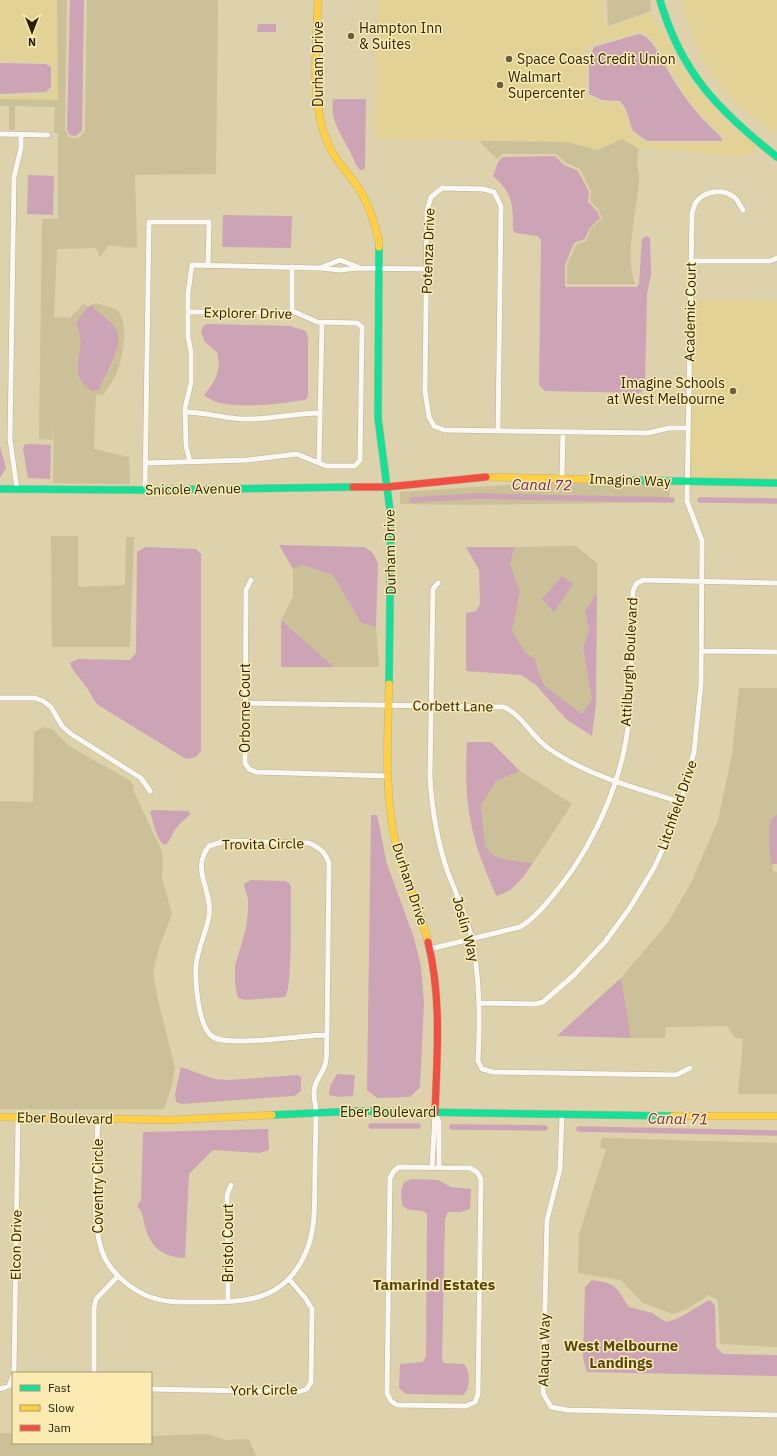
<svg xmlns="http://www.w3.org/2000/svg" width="777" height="1456" font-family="'IBM Plex Sans',sans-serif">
  <rect width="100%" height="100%" fill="#ddd2ac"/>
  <path fill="#e3d295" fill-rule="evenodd" d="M0,0H57L58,100L0,99V96L48,95L53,88V67L46,62L0,60Z
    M377,0H603V16H605V27L607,29L651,13L653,19L663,31L672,53L696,88L725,122L759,147L745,157L635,147L622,139L598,150L567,142L375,139ZM638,32H646L655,44L687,98L703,116L723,135V143H646L631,133L626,114L619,103L601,102L587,96L585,88L586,46Z
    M680,0H777V135L741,108L721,86L703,61Z
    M690,299L777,300V483L686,482Z"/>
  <path fill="#cbc097" d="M57,0H67L65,130L69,137C76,140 80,138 85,131L87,0H218L216,174L135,175L137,247L129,248L109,245L100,257L96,248L57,249L54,317L70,318L83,304L89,307L76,322C79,330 81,339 80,347C78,370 70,382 99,390L113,362L109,320L97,313L92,305L96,303L116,309C130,321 123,356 117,372C114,380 108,387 104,394L96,395L94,449L129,457L130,484L53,483L54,422L53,440L39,439L42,219H58V133H54L55,107L15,106V130H9V106H0V99L58,100Z
    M607,0H650L651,11L608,26Z
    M622,139L639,149C638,153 637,158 637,161C637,168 640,173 639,180C637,213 624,252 635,284H567V265L576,245L586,241L590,230L602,218L598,209L590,201L591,191L580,169L566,163L556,154H503L497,159L479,141L567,142L598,150Z
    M565,481L670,484L669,502L472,505L400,504V492Z
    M51,536H78V584L80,587L125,585L126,537H134L130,647H52Z
    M576,546L597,563V592L585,610L589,629L583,648L592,699L582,714L545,686L540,677L535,659L525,652L512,631L520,592L510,564L515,547Z
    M302,565L333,575L361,623L376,627L379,667H334L281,620L293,597V569Z
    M739,688H777V814L770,821L773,871L777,872V1094H738L743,1039L735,1038L727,1026L666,1027L665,1038H631L621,978L667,924L691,883L718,820L732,755Z
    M44,727L52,729L69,746L129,780L133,784L134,792L161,849L163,859L162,878L172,914L158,951L153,973L158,1000L175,1068L171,1089L164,1109H0V801L33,802L34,732Z
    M520,771L572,804L533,863L508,860L494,856L485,846L481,805L496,781Z
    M602,1138L777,1143V1347L720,1344L718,1300L709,1295L685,1310L673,1314L643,1303L621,1280L578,1273L579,1235L606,1149L600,1148Z
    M0,1433H13V1443H151V1436L208,1434L226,1440L249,1439L256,1456H0Z"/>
  <path fill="#cca4b5" d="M70,0H84L82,130L76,136L70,135L67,130Z
    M258,24H276V32H257Z
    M639,34C649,36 655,47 660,56C679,91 692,110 721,137L722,141H647L633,131C628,120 629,110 620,101L602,100L589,94V59L594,47Z
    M0,63L46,64L51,67V87L46,92L0,94Z
    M333,99H366L365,169L360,170L356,165C348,142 329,125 333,99Z
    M555,156L564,165L578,171L589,192L588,202L597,211L600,218L589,229L585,239L574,243L565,265V287H637L639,284L642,239L646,236L650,238L651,275L647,294L645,385L644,389L640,393L545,391L539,385L541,240L538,236L515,233L513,230C513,205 513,193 493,176L498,162L503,157Z
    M28,175L54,176L53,215L27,214Z
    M223,215L292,216L291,248L222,247Z
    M92,305C99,316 110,318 116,329C125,343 105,376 99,390L93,391C72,379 78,368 80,347C81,339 79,330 76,322L88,307Z
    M208,324L290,326L306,331L308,338V397L305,400C281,403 223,413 204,395C215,382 222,370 217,352L205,342L201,332L204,325Z
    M28,444L51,445L50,479L28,478L23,449L24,445Z
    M0,446L6,468L0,478Z
    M279,545L364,547L372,552L378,563L376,627L361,623L333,575L302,565L293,569Z
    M145,547L196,549L201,554V751L196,757L186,759L98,705C92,698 90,692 85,685C80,677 73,673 70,663L78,659L130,660L136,653L137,552Z
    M466,547H515L510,564L520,592L512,631L525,652L535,659L540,677L545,686L582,714L592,699L583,648L589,630L585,611L597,592L596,704L592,736L566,719L536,685L521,675L466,671V613L476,611L480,604L479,570Z
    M562,576L573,584L554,612L542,599Z
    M281,620L334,667H281Z
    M467,742H491L520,771L496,781L481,805L485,846L494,856L508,860L533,863C522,878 515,891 496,896C489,878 480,859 475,840C466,807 465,776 467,742Z
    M153,810L188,811L191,814C185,819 179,824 174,831C171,836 170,842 165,845C155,839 154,822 150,812Z
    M777,814V864H771L769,841L770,821Z
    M371,815H377L387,864L413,935L421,966L424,1003L420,1087L410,1097L377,1098L367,1090Z
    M251,880L285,881L289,883L291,887C290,904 293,988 285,997L245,1000L238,998L235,984V966L246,928L248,911V899L244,884Z
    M621,978L631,1038L557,1036Z
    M181,1067L214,1079L230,1080L298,1075L301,1077V1091L294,1096L182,1104L176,1102L175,1094Z
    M337,1074L355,1075L353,1096L339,1097L329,1095L330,1086Z
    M268,1129L269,1150L259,1153L213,1150L189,1174L185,1258C160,1257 150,1246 144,1223C143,1216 142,1211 137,1206L141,1200L143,1132Z
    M412,1179L438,1180L451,1187L471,1189L470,1209L460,1212H448L445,1219L442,1360L444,1363L464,1364C470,1371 471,1389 463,1395L406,1394L399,1388L400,1364L423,1362L426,1356L427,1214C421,1207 411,1215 402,1205L401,1191L404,1182Z
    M592,1280C619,1284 615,1287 629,1307L652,1313L666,1322C682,1319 695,1307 710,1300L715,1306L716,1347L723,1354L777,1355V1376L587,1372L583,1358L585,1287Z"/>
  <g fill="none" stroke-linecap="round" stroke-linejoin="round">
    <path stroke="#cca4b5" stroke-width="5.5" d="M412,500L476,496L672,500
      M700,500L777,501
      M371,1126H418
      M452,1127L545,1128
      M579,1129L777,1133"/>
    <g stroke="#bab193" stroke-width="6">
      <path id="street" d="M0,134L48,135
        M691,261H770L777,258
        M292,267V312
        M320,268L340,260L358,267
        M185,412C207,412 228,420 249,419C273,419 296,413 320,413
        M498,431L501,206L494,192L483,189L442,188L431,197L427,210L425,391L429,417L434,426L444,430L648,433L669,428H688
        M190,462L186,446L185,408L191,383V352L188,337V293L192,265L319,268L340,270L359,268L427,269
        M146,463L248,460L297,454L326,466H354L356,465L360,460L362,327L357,323L317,322L295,312H188
        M319,463L322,322
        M562,478L563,432
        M17,489L10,439L14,177L21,148V135
        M145,490L149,222H209L208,265
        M251,580L246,590L245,763L249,769L256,772L388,776
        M438,583L433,589L430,777C432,811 437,841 448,873C457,895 466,916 472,939C480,980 480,1019 478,1061L482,1069L493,1072L676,1075L690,1068
        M702,651L777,652
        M0,698H35L43,701L51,707L62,726L71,734L141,778L150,791
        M245,703L504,707C522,715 532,737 548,748C588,776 635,788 681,802
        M430,949L520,927C537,917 550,899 562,884C597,839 625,773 629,716C632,675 631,633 633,591L636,584L643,580L777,583
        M480,1003L535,1004L543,1002L574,975L605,942L629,909L654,868L673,827L681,802L694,752L701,684L702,541L687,501L692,214C693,210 694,205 696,202C704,191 723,188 734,197C738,200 740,206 743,210
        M435,1113L439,1122V1167
        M562,1115L560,1169L547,1220L543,1393L551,1407L567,1410L777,1415
        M98,1119C97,1155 88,1232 107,1262C116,1277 134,1291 150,1297C167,1303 184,1302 201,1302C242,1302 279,1302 301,1262C318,1234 314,1199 315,1168C315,1150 316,1131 316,1113C316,1106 314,1099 314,1092C314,1081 322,1075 325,1065C328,1055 326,1045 327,1035L329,863C325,852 320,848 309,843L225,841L209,846C190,870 213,890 209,916C206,933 198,948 196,965C195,981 198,1028 213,1037C229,1047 303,1035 327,1035
        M399,1167L470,1168L477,1172L481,1179L478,1394L475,1402L466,1406L397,1405L391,1401L387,1393L390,1178L394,1171Z
        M432,1167L435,1114
        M228,1302L227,1195L231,1185
        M14,1373L18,1118
        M94,1373V1308L96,1299L118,1276
        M0,1389L9,1386L13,1376
        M151,1389L298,1392L307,1389L311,1382L312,1309L306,1299L289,1279"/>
    </g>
    <g stroke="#bab193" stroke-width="8">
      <path id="fast" d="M660,0C681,73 719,111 777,157
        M379,247L378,418L391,518L389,684
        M622,480L777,483
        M0,489L145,490L353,487
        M272,1115L357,1111L673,1116"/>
    </g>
    <g stroke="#bab193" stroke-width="8">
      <path id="slow" d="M318,0C317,47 309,99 328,144C335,161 350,174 359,189C369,204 374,223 379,240V247
        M486,477L622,480
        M389,684C388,736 384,789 395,840C403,875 420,907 428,942
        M673,1116H777
        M0,1117L170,1120L272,1115"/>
    </g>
    <g stroke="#bab193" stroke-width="8">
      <path id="jam" d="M353,487H387L486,477
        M428,942C442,998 437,1056 435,1113"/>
    </g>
    <use href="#street" stroke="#faf8f3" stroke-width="5"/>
    <use href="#fast" stroke="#16e098" stroke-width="7"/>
    <use href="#slow" stroke="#ffcf43" stroke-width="7"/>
    <use href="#jam" stroke="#f24e42" stroke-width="7"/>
  </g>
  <g fill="#685f3f" stroke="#fbebb3" stroke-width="1.5">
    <circle cx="351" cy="36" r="4"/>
    <circle cx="509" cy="59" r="4"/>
    <circle cx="500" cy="85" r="4"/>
    <circle cx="733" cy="391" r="4"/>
  </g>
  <g text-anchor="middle" stroke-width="3" stroke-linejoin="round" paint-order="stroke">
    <g font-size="14" fill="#292104" stroke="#fbebb3" text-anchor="start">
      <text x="359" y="33">Hampton Inn<tspan x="359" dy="16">&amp; Suites</tspan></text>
      <text x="517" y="64">Space Coast Credit Union</text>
      <text x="508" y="82">Walmart<tspan x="508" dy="16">Supercenter</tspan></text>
      <text x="725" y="388" text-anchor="end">Imagine Schools<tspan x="725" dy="16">at West Melbourne</tspan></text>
    </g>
    <g font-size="14" fill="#292104" stroke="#fbebb3">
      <text transform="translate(318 64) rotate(-90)" y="5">Durham Drive</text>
      <text transform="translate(428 251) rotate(-88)" y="5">Potenza Drive</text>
      <text transform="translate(690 312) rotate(-89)" y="5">Academic Court</text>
      <text transform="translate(248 313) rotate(1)" y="5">Explorer Drive</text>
      <text transform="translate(630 480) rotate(2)" y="5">Imagine Way</text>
      <text transform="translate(193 489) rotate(-1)" y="5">Snicole Avenue</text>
      <text transform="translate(390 552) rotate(-91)" y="5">Durham Drive</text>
      <text transform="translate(629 662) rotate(-87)" y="5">Attilburgh Boulevard</text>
      <text transform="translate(453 706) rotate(1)" y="5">Corbett Lane</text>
      <text transform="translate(245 708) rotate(-90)" y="5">Orborne Court</text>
      <text transform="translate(677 805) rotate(-71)" y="5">Litchfield Drive</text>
      <text transform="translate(263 844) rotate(-1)" y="5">Trovita Circle</text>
      <text transform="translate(410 884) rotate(72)" y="5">Durham Drive</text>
      <text transform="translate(466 929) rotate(75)" y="5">Joslin Way</text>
      <text x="388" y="1117">Eber Boulevard</text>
      <text transform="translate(65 1118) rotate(1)" y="5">Eber Boulevard</text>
      <text transform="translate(98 1186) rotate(-90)" y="5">Coventry Circle</text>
      <text transform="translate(228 1243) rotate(-90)" y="5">Bristol Court</text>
      <text transform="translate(16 1245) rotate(-89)" y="5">Elcon Drive</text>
      <text transform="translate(544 1350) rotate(-89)" y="5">Alaqua Way</text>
      <text transform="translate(264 1390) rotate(-1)" y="5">York Circle</text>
    </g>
    <g font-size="15" font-style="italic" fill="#6a2c60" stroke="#fbebb3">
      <text transform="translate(542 485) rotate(1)" y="5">Canal 72</text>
      <text transform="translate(678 1119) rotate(1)" y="5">Canal 71</text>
    </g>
    <g font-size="15" font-weight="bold" fill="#55470f" stroke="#fbebb3">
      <text x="434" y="1290">Tamarind Estates</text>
      <text x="621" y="1351">West Melbourne<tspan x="621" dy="17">Landings</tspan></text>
    </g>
  </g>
  <rect x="12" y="1372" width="140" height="72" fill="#fbebb3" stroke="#a79a6d"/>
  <rect x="20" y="1385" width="20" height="6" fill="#16e098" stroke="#a79a6d"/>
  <text x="48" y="1392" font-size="12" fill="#292104">Fast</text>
  <rect x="20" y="1405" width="20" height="6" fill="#ffcf43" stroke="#a79a6d"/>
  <text x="48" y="1412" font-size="12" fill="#292104">Slow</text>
  <rect x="20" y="1425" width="20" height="6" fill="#f24e42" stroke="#a79a6d"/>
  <text x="48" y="1432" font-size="12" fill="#292104">Jam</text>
  <g transform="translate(32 32) rotate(180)" stroke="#fbebb3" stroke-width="3" paint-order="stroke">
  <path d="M0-3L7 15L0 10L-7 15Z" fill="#292104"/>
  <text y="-6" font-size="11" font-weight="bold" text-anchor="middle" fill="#292104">N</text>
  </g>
</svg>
